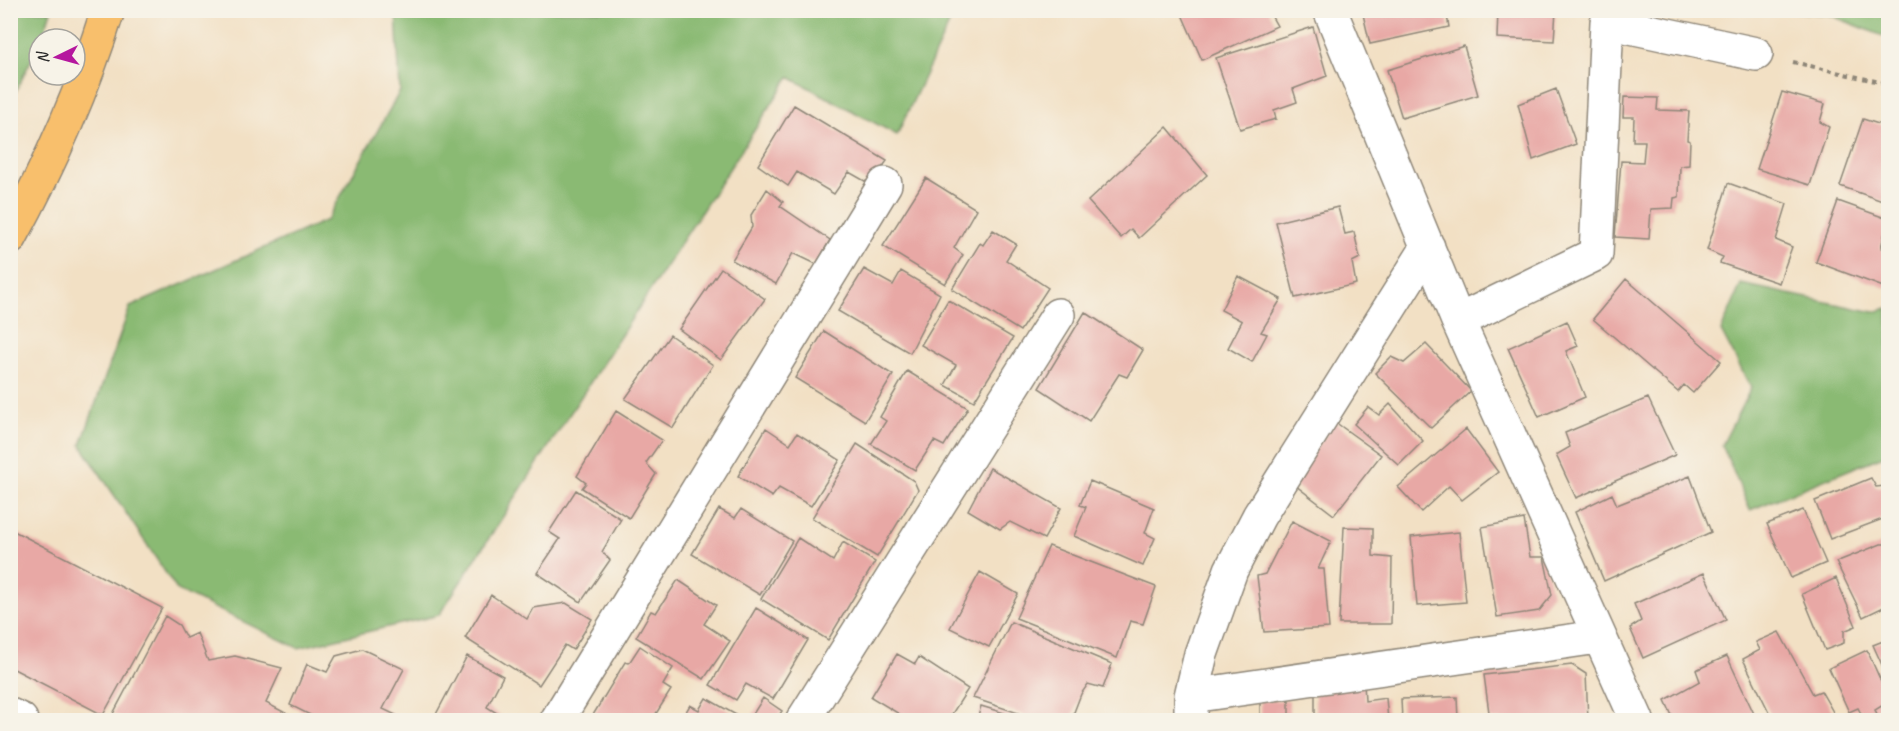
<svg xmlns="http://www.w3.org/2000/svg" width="1899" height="731" font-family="Caveat,sans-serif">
  <rect width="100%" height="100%" fill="#f7f3e8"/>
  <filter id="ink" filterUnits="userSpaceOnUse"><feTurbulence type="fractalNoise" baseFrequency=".0167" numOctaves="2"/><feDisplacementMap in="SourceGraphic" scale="12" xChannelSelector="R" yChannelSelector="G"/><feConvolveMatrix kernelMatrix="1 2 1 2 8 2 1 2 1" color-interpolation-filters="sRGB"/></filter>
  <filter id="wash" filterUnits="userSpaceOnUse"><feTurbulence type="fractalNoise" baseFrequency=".008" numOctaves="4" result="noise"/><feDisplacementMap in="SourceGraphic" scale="24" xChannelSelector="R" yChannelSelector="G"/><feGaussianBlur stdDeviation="1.35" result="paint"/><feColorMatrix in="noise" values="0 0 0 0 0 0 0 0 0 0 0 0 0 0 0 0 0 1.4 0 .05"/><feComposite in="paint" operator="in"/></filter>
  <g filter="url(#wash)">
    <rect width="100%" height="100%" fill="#f2e0c4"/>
    <path fill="#8aba73" stroke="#5a724f" stroke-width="1.5" d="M11,10L51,11L42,39H39V44L11,101Z
      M396,11H955L897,135L789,77L439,615L298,648L177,590L81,445L130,307L327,220L400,91Z
      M1790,11H1888V38L1830,15Z
      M1741,284L1874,312L1888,308V454L1750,510L1722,445L1751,388L1721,331Z"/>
    <g id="blocks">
      <path fill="#e8a8a5" d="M1180,10H1268L1277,26L1202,60Z
        M1362,10H1446L1449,27L1370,44Z
        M1498,10H1556L1554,41L1497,38Z
        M1313,27L1327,76L1293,89L1297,102L1274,110L1276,119L1240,129L1216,58Z
        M1464,46L1478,95L1402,118L1387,70Z
        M1556,89L1576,144L1533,160L1518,104Z
        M1782,92L1825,104L1820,122L1829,127L1810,185L1757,169Z
        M1624,97L1658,98L1657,110L1689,111L1687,140L1690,141L1689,165L1680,166L1679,197L1674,198L1673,208L1651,209L1649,239L1615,237L1621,161L1643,162L1645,141H1633L1634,117H1623Z
        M794,105L887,161L870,184L849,172L834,194L797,172L788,186L758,165Z
        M1863,119L1888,127V203L1840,186Z
        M1167,127L1207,175L1139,238L1131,229L1121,238L1088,201Z
        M926,178L976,209L954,248L963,255L945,284L883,246Z
        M1728,183L1787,204L1776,240L1792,247L1779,283L1720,263L1723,257L1707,250Z
        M767,189L783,202L780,206L830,240L816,264L793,253L776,284L732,260L752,227L751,215Z
        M1838,201L1888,219L1881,248L1888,252V282L1886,288L1816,262Z
        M1338,207L1345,234L1354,232L1360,258L1352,262L1356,284L1295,298L1276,222Z
        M993,230L1016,244L1006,260L1048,288L1020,331L952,289L980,243L983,245Z
        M721,268L765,299L721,360L679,329Z
        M864,269L893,285L901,271L940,294L910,353L838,311Z
        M1238,276L1281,299L1261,332L1267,334L1252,362L1228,348L1242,321L1221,310Z
        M1626,279L1721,361L1693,393L1684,385L1678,392L1593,319Z
        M948,300L1013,338L974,401L945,385L956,365L921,345Z
        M1085,312L1143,350L1127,377L1119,374L1089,421L1039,388Z
        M1567,321L1578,346L1566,351L1585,397L1539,417L1508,348Z
        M824,331L893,375L865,421L795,378Z
        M670,335L713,365L673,428L625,399Z
        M1426,344L1471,391L1431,428L1375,373L1391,357L1404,363Z
        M907,371L968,408L944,446L934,441L915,470L871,444L886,421L880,417Z
        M1648,398L1675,455L1576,498L1556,455L1570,447L1565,433Z
        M1390,404L1423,441L1399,465L1354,424L1368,407L1379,415Z
        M616,411L662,440L646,463L656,474L629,518L582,488L586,483L577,476Z
        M1335,422L1381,455L1334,515L1291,482Z
        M766,428L790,444L797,433L840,460L811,506L779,488L772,497L738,476Z
        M1466,429L1498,472L1462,500L1449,486L1421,512L1398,487Z
        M857,444L914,481L918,490L877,557L812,518Z
        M990,468L1061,508L1044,539L1010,522L1000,529L968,510Z
        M1690,476L1711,532L1604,581L1575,512L1612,494L1617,505Z
        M1871,478L1876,487L1885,486L1888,494V517L1830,539L1815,501Z
        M1090,481L1154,508L1145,533L1155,538L1143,566L1074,536L1086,507L1080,505Z
        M576,490L621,519L602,552L610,560L581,602L537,573L560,539L549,532Z
        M719,509L735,518L741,509L792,541L760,595L692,554Z
        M1803,510L1826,563L1791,578L1767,524Z
        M1524,519L1530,557H1544L1552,595L1539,611L1497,617L1482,527Z
        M1292,521L1331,541L1318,569H1324L1329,628L1264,632L1257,576L1265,574Z
        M1344,527L1373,528V556L1392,558L1391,624H1339Z
        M10,529L162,608L103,715L10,667Z
        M1459,532L1466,602L1417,606L1411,537Z
        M798,538L833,561L843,542L875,562L828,640L761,599Z
        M1881,544H1888V605L1863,617L1836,562Z
        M1049,546L1156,587L1143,624L1130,621L1117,658L1016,618Z
        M980,572L1018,594L989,647L950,628Z
        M1704,573L1726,620L1643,658L1630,628L1641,621L1634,604Z
        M1836,578L1856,626L1844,631V643L1825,650L1802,594Z
        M678,580L716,605L704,624L730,641L704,679L636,637L651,611L656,613Z
        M491,595L527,619L533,608L566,603L592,619L573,650L565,645L539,685L465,638Z
        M756,608L808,640L773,699L746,684L736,700L710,685Z
        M165,616L179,625L186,638L197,633L208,661L235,656L282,668L266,703L299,720H126L113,714Z
        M1011,622L1112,664L1103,688L1088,684L1081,694L1071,720H1059L1048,717L1047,720H1039L973,698Z
        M1779,632L1813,694L1821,691L1837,719L1833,720H1782L1780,717L1773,720L1743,659L1760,650L1756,642Z
        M1888,639V678L1873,645Z
        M640,646L673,668L663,685L671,690L652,720H590L625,662L629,663Z
        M362,649L404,669L383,709L406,720H320L290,705L307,664L327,672L336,656Z
        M1867,650L1888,697V702L1875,710L1877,715L1864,719L1858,708L1849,712L1829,668Z
        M897,654L915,664L919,657L968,689L948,720H909L871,697Z
        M467,656L503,676L487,707L508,720H433Z
        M1727,656L1756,718L1751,720H1674L1665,700L1700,681L1696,670Z
        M1572,665L1586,674L1588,720H1490L1484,675Z
        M1364,682L1365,701L1386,698L1388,720H1315V685Z
        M1457,697L1458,720H1402L1401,699Z
        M706,698L745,720H681L690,705L699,710Z
        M763,698L782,711L776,720H764L753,714Z
        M1289,700V720H1222V719L1260,716V701Z
        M981,706L1027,720H977Z"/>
    </g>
  </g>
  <g filter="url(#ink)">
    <use href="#blocks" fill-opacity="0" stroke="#8e8678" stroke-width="1.5"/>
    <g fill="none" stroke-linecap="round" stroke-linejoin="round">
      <g stroke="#8e8678" stroke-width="36">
        <path id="minor" d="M1330,10L1458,321L1637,720
          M1458,321L1596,254L1607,22L1756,54
          M1191,696L1598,637
          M557,720L885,184
          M803,720L1058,315
          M1191,720V696L1201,654L1231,570L1259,516L1428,247"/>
      </g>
      <g stroke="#8e8678" stroke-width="36">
        <path id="tertiary" d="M10,715L21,720"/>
      </g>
      <g stroke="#8e8678" stroke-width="36">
        <path id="primary" d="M10,238C50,165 83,90 108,10"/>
      </g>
      <path stroke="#8e8678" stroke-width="4" stroke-dasharray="4.5 4.5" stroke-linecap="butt" d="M1793,62L1888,84"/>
      <use href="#minor" stroke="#fff" stroke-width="33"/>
      <use href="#tertiary" stroke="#fff" stroke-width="33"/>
      <use href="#primary" stroke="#f8bf6c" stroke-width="33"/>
    </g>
  </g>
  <rect width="1899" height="731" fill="none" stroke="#f7f3e8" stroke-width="36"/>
  <g transform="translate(57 57) rotate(265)"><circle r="28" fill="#f7f3e8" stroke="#a5a39c" stroke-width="1.5"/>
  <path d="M0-4.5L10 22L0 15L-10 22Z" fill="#b5179e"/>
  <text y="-9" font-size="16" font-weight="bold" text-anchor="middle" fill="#2b2b2b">N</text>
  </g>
</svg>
